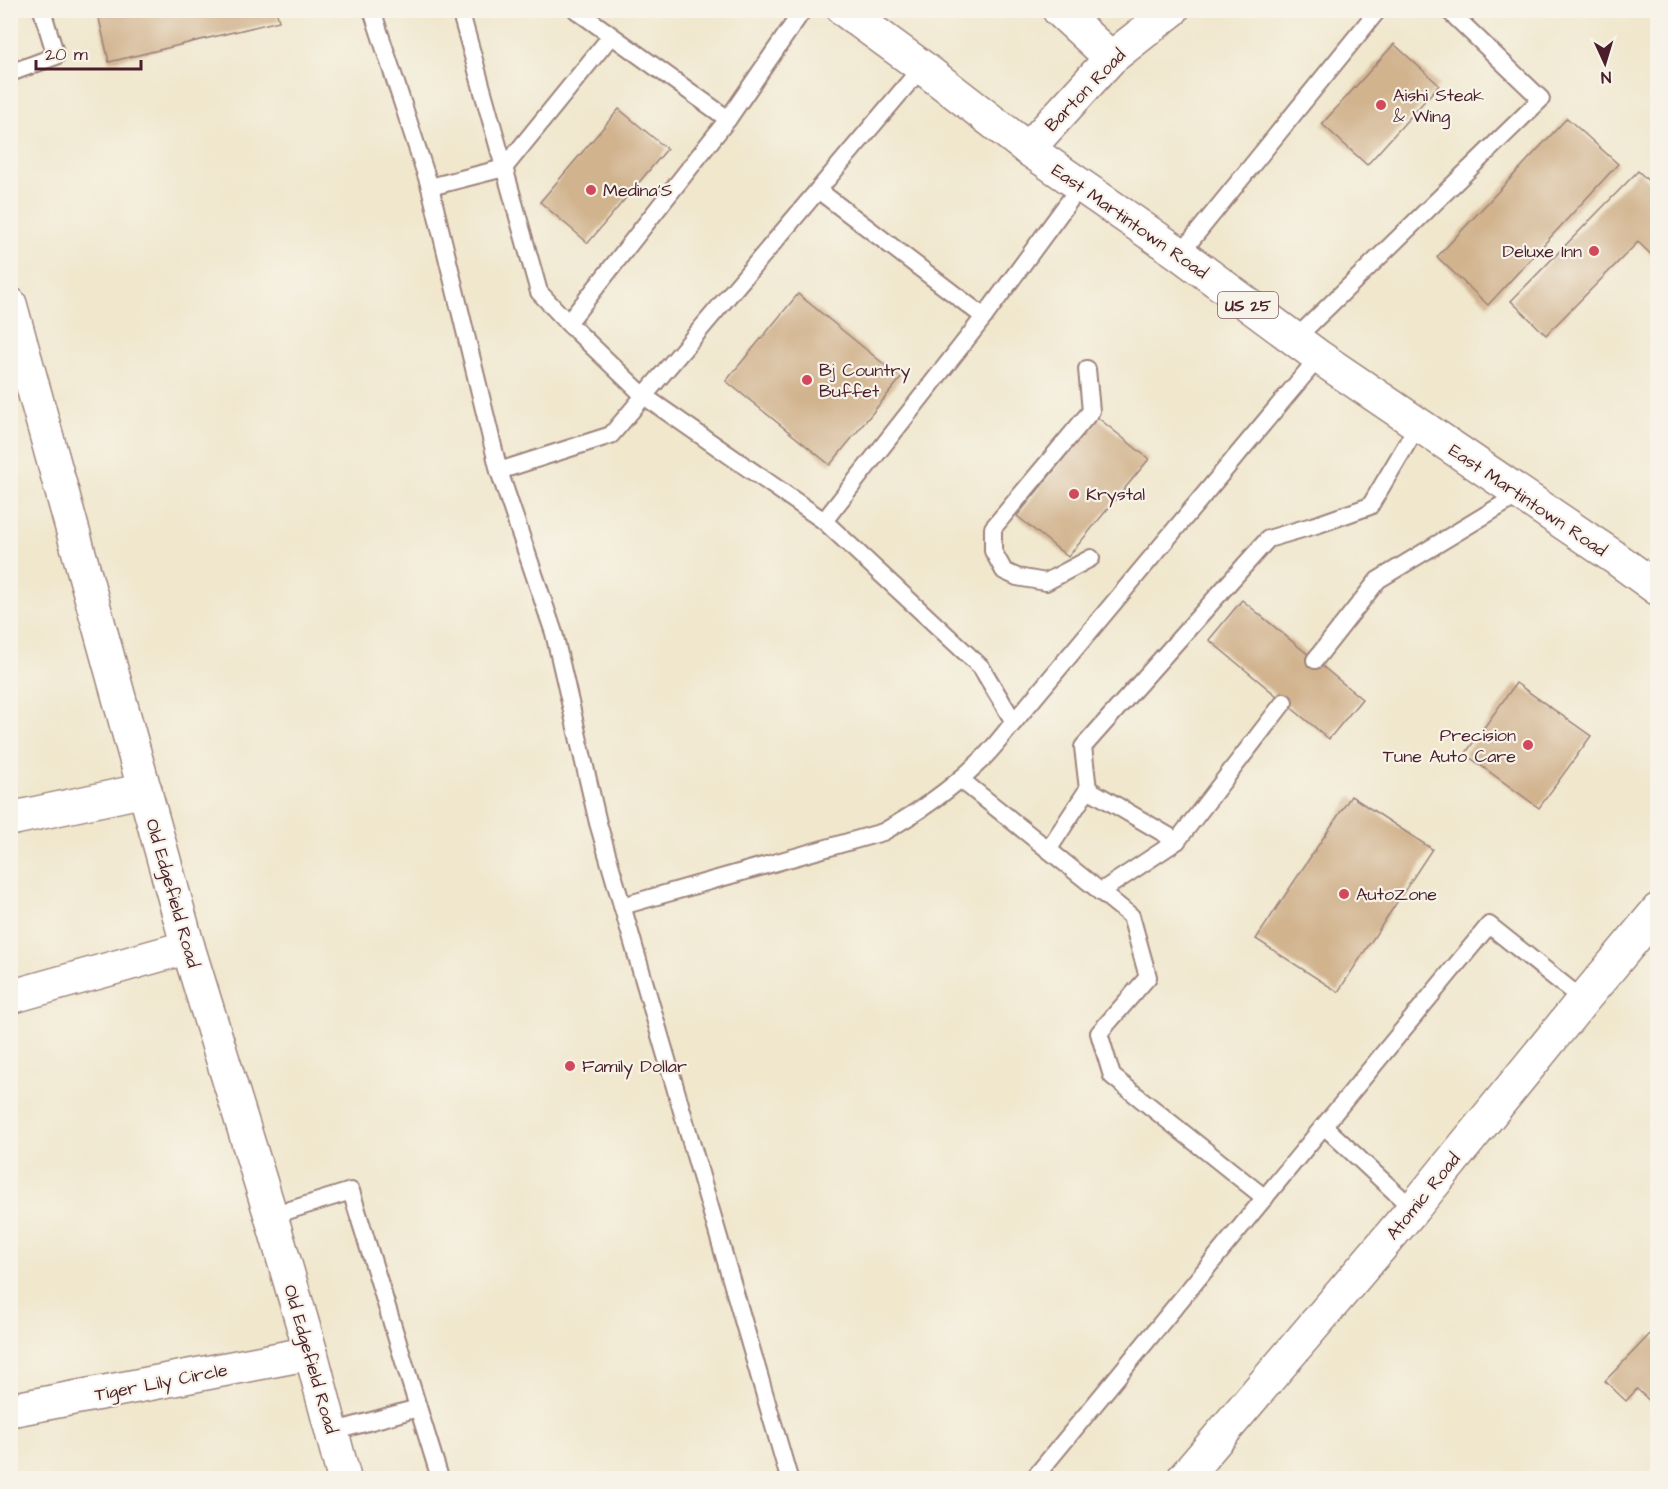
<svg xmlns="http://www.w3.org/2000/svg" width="1668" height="1489" viewBox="0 0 1668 1489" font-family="'Architects Daughter',sans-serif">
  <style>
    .building { fill: #d1b38e }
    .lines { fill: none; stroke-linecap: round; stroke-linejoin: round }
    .lane-casing { stroke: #9d837c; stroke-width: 20 }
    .street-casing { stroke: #9d837c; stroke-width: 36 }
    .secondary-casing { stroke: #9d837c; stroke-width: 36 }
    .primary-casing { stroke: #9d837c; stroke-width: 36 }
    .lane { stroke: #fff; stroke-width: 16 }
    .street { stroke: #fff; stroke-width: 33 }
    .secondary { stroke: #fff; stroke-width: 33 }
    .primary { stroke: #fff; stroke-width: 33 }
    .poi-dot { fill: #d1495b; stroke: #f7f3e8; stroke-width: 2 }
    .labels { text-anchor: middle; stroke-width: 4.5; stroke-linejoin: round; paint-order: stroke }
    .shield { fill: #f7f3e8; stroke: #7e5f64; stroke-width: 1.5 }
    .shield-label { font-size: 16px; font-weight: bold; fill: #4a1f2b }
    .street-label { font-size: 18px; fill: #4a1f2b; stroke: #f7f3e8 }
    .poi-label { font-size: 18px; fill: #4a1f2b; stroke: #f7f3e8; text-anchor: start }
  </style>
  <rect width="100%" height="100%" fill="#f7f3e8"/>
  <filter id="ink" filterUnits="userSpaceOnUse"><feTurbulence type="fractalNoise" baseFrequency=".0167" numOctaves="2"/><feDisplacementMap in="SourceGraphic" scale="12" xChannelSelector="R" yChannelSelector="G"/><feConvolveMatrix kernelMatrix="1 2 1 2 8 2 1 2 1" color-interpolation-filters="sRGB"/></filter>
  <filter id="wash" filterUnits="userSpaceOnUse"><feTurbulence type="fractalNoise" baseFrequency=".008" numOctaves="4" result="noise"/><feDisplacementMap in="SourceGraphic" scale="24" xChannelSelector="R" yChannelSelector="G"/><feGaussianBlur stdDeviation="1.35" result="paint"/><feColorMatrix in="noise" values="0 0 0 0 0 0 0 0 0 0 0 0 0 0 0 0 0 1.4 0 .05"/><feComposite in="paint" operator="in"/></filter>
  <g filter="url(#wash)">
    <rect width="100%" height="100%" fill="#f0e7cd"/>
    <g id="blocks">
      <g class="building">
        <path d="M97,10H276L279,21L109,62Z"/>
        <path d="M1394,44L1439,85L1367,165L1322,124Z"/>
        <path d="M619,109L667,149L588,243L540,202Z"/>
        <path d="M1567,118L1618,164L1488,305L1437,257Z"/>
        <path d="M1638,171L1658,190V261L1638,242L1546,335L1511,301Z"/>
        <path d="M798,294L901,378L830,465L726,381Z"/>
        <path d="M1097,417L1149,459L1068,557L1017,516Z"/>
        <path d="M1242,600L1362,699L1329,739L1209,640Z"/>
        <path d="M1516,683L1591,736L1539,808L1465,754Z"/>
        <path d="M1351,796L1432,849L1338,992L1256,939Z"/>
        <path d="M1650,1334L1658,1340V1409L1637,1389L1626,1401L1605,1381Z"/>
      </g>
    </g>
  </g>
  <g filter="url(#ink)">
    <use href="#blocks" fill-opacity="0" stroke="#9d837c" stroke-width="1.5"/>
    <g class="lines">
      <g class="lane-casing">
        <g id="lane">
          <path d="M372,10L430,187L499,471L554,633L598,823L789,1478"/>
          <path d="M460,10L539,292L568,323L644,396L824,521L981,667L1014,722"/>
          <path d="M10,73L56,56L42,10"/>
          <path d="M728,119L803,10"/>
          <path d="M430,187L504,168L611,36"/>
          <path d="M818,190L984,317"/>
          <path d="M1180,254L1378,10"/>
          <path d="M568,323L728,119L576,10"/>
          <path d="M1294,340L1541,99L1448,10"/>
          <path d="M1087,369L1091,411L993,528V551L1004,571L1017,577L1046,582L1091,558"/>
          <path d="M499,471L611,435L922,67"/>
          <path d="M824,521L984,317L1081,185"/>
          <path d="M1315,660L1378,580L1520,494"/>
          <path d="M960,779L1131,916L1148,977L1099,1033L1112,1076L1265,1198"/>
          <path d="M1177,841L1088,789L1083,747L1268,539L1319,524L1370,506L1418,425"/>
          <path d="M1048,850L1088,789"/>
          <path d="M1100,892L1177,841L1284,702"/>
          <path d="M622,906L883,832C917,813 949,791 977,764C991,752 1002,736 1014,722L1319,357"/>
          <path d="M1324,1126L1413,1209"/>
          <path d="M271,1216L351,1191L440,1478"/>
          <path d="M332,1432L418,1408"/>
          <path d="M1034,1478L1489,925L1583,1000"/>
        </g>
      </g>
      <g class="street-casing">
        <g id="street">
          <path d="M1059,10L1111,58"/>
          <path d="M1028,149L1111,58L1172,10"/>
          <path d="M10,819L145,790"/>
          <path d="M10,997L188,947"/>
          <path d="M10,1410L311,1353"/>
        </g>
      </g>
      <g class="secondary-casing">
        <g id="secondary">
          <path d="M10,304L188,947L271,1216L311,1353L344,1478"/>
          <path d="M1184,1478L1413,1209L1583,1000L1658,910"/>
        </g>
      </g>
      <g class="primary-casing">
        <path id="primary" d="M844,10L922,67L1028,149L1180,254L1319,357L1614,557L1658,589"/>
      </g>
      <use href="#lane" class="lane"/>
      <use href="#street" class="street"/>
      <use href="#secondary" class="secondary"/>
      <use href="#primary" class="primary"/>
    </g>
  </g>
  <g class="poi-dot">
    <circle cx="1381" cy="105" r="6"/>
    <circle cx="591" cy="190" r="6"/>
    <circle cx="1594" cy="251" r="6"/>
    <circle cx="807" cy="380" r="6"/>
    <circle cx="1074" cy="494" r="6"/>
    <circle cx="1528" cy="745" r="6"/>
    <circle cx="1344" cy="894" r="6"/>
    <circle cx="570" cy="1066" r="6"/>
  </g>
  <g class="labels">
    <rect class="shield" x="1218" y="292" width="60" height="26" rx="4.5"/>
    <g class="shield-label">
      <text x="1248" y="311">US 25</text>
    </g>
    <g class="street-label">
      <text transform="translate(1085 90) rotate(-46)" y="6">Barton Road</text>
      <text transform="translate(1130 221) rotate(35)" y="6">East Martintown Road</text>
      <text transform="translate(1528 500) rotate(34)" y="6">East Martintown Road</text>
      <text transform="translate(173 893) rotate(74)" y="6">Old Edgefield Road</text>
      <text transform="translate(1423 1196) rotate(-51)" y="6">Atomic Road</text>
      <text transform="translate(311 1359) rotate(74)" y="6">Old Edgefield Road</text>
      <text transform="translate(161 1382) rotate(-11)" y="6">Tiger Lily Circle</text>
    </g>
    <g class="poi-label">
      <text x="1393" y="101">Aishi Steak<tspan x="1393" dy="21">&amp; Wing</tspan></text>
      <text x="603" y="196">Medina'S</text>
      <text x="1582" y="257" text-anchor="end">Deluxe Inn</text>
      <text x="819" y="376">Bj Country<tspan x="819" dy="21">Buffet</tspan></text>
      <text x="1086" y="500">Krystal</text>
      <text x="1516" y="741" text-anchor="end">Precision<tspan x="1516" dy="21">Tune Auto Care</tspan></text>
      <text x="1356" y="900">AutoZone</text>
      <text x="582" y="1072">Family Dollar</text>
    </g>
  </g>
  <rect width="1668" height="1489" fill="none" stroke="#f7f3e8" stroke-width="36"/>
  <g transform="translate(1605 63) rotate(176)" stroke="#f7f3e8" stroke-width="4.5" paint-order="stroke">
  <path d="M0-4.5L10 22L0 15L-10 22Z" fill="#4a1f2b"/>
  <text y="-9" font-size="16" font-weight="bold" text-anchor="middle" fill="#4a1f2b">N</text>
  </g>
  <path d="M36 60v9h105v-9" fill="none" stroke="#4a1f2b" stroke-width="3"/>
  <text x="45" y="60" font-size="18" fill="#4a1f2b" stroke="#f7f3e8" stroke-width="4.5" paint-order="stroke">20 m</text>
</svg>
